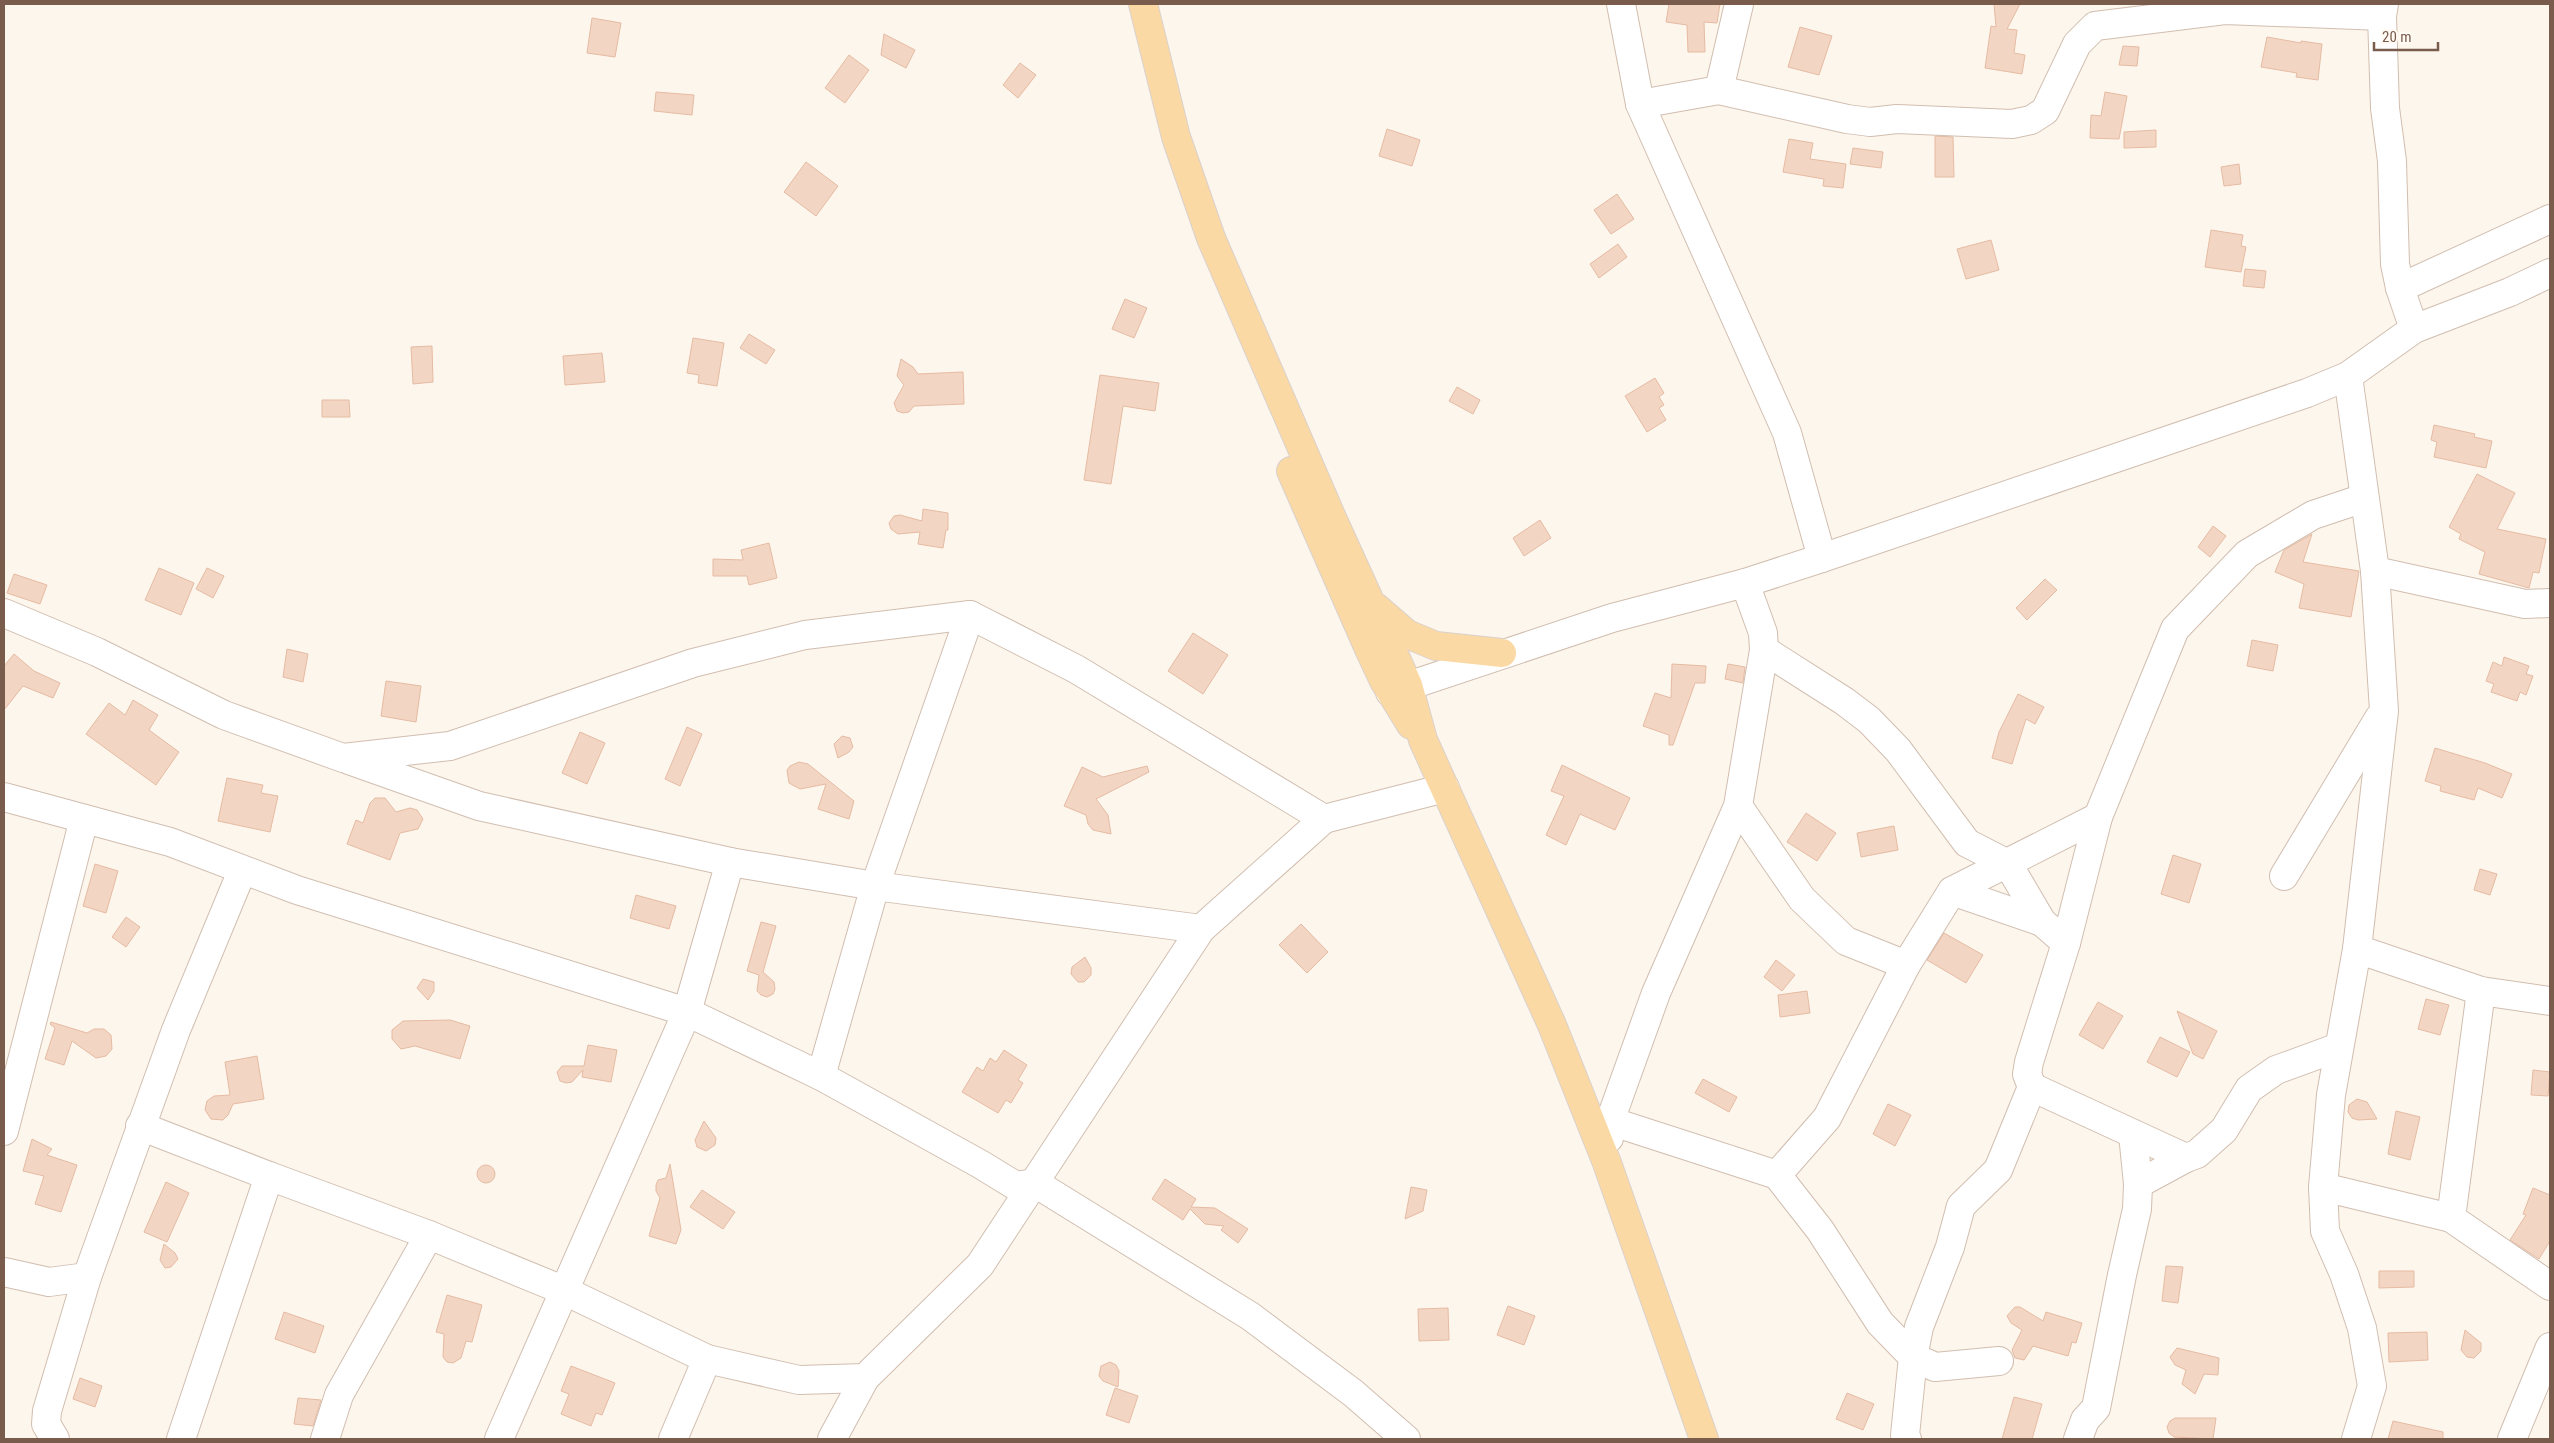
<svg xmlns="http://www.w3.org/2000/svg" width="2554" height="1443" viewBox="0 0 2554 1443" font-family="'Roboto Condensed',sans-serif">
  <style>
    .building { fill: #f3d5c3; stroke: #e6bba3 }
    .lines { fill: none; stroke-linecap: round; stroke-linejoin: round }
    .minor-casing { stroke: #d1beb0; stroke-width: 30 }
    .major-casing { stroke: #dad1cd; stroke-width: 30 }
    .minor { stroke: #fff; stroke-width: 28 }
    .major { stroke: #fbd9a5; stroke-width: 28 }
  </style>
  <rect width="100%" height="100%" fill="#fdf6ec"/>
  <g class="building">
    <path d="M1669,4H1720L1717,23L1704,22L1705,52H1688L1687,25L1666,22Z"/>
    <path d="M1994,4H2020L2007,29L2017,30L2014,53L2025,55L2022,74L1985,68L1991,26L1996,27Z"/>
    <path d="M592,18L621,23L615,57L587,53Z"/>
    <path d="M1800,27L1832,36L1819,75L1788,67Z"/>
    <path d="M884,34L915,50L906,68L881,55Z"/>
    <path d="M2267,37L2301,43V41L2322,44L2318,80L2296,77L2297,73L2261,67Z"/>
    <path d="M2123,46L2139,47L2137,66L2119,65Z"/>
    <path d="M849,55L869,70L845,103L825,88Z"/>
    <path d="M1020,63L1036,75L1018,98L1003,85Z"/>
    <path d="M656,92L694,95L692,115L654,111Z"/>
    <path d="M2105,92L2127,96L2119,139L2090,138L2091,115L2101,116Z"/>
    <path d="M1387,129L1420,140L1412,166L1379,156Z"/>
    <path d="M2156,130V147L2124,148V132Z"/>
    <path d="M1935,136L1953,137L1954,177H1935Z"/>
    <path d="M1789,139L1813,143L1810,159L1846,164L1843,188L1823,186L1824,179L1783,172Z"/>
    <path d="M1853,148L1883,152L1881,168L1850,164Z"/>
    <path d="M806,162L838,186L816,216L784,192Z"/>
    <path d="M2239,164L2241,184L2224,186L2221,167Z"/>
    <path d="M1617,194L1634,219L1611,234L1594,210Z"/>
    <path d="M2211,230L2243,235L2241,246L2246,247L2241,272L2205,267Z"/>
    <path d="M1991,240L1999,270L1966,279L1957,249Z"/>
    <path d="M1618,244L1627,257L1599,278L1590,264Z"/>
    <path d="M2245,269L2266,271L2264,288L2243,286Z"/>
    <path d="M1125,299L1147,308L1134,338L1112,329Z"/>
    <path d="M749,334L775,350L766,364L740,348Z"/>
    <path d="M693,338L724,343L717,386L698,383L699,375L687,373Z"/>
    <path d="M432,346L433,382L413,384L411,347Z"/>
    <path d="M602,353L605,382L565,385L563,356Z"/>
    <path d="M901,359L913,367L918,374L963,372L964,404L914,406L909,412L903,413L897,411L894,403L904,385L897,376Z"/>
    <path d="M1100,375L1159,383L1155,411L1123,406L1111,484L1084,480Z"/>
    <path d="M1655,378L1664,393L1659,397L1664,405L1659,408L1666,420L1647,432L1625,396Z"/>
    <path d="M1457,387L1480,400L1473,414L1449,401Z"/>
    <path d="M322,400H349L350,417H322Z"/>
    <path d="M2434,425L2475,434L2474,437L2492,441L2486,468L2434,457L2437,442L2431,440Z"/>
    <path d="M2477,474L2515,493L2497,529L2546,539L2539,573L2533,572L2529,588L2479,574L2485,552L2459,539L2461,534L2449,527Z"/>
    <path d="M923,509L948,513V530H946L943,548L918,544L920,532L898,534L891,529L889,523L894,516L900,515L922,521Z"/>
    <path d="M1540,520L1551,538L1524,556L1513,538Z"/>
    <path d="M2213,526L2226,536L2210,557L2198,547Z"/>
    <path d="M2312,534L2303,562L2359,571L2351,617L2299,608L2304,584L2275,572L2284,550Z"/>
    <path d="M769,543L777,578L749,585L747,576H713V559L743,560L741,550Z"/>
    <path d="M159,568L194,583L181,615L145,600Z"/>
    <path d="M207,568L224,576L213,598L196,589Z"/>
    <path d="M14,574L47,585L40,604L7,593Z"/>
    <path d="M2045,579L2057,590L2027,620L2016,608Z"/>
    <path d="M1193,633L1228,655L1203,694L1168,671Z"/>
    <path d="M2252,640L2278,645L2273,671L2247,666Z"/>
    <path d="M287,649L308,654L303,682L283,677Z"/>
    <path d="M14,654L34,671L60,683L53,698L23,686L4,710V666Z"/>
    <path d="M2504,657L2529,666L2526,674L2533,676L2526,695L2520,692L2517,701L2491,692L2494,684L2486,681L2493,662L2502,666Z"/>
    <path d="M1672,664L1706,666L1705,683H1695L1673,745H1669V735L1643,726L1655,693L1671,698Z"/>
    <path d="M1728,664L1745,667L1743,683L1725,679Z"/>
    <path d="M386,681L421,686L416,722L381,716Z"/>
    <path d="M2018,694L2044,707L2035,724L2026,719L2012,764L1992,758L1999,732Z"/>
    <path d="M133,700L158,715L149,730L179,752L156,785L86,734L109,703L125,715Z"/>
    <path d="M687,727L702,734L680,786L665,779Z"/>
    <path d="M580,732L605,743L587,784L562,773Z"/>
    <path d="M842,736L850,738L853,747L849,752L838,758L834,744Z"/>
    <path d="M2435,748L2485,763L2512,774L2502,798L2478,788L2474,800L2440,791L2441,786L2425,781Z"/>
    <path d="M799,762L808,764L854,801L849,819L818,809L826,784L800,789L789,783L787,770L790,766Z"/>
    <path d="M1562,765L1630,798L1615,830L1580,814L1566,845L1546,835L1564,796L1551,791Z"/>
    <path d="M1147,766L1149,772L1096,799L1108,815L1111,834L1093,830L1088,824L1086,815L1064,806L1082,767L1103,777Z"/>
    <path d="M227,778L263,785L261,793L278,796L270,832L218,821Z"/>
    <path d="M375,798H385L396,812L410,808L417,810L423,819L418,829L400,833L390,860L347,844L356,820L363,823L370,803Z"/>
    <path d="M1806,813L1836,833L1817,861L1787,842Z"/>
    <path d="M1894,826L1898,850L1861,857L1857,833Z"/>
    <path d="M2173,855L2201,864L2189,903L2161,894Z"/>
    <path d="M95,864L118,871L106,913L83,906Z"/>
    <path d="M2480,869L2497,874L2490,895L2474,890Z"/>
    <path d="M636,895L676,906L669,929L630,918Z"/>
    <path d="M126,917L140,927L126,947L112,937Z"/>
    <path d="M761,922L776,926L763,972L774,982L775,989L773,994L767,997L761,995L757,991L759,975L747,971Z"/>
    <path d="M1301,924L1328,952L1307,973L1279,945Z"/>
    <path d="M1944,933L1983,955L1966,983L1927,960Z"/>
    <path d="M1085,957L1091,968V975L1084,982H1078L1071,974L1072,967Z"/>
    <path d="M1776,960L1795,975L1782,991L1764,977Z"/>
    <path d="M423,979L434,982V991L428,1000L417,988Z"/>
    <path d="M1807,991L1810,1013L1780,1017L1778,995Z"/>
    <path d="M2426,999L2449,1005L2440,1035L2418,1029Z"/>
    <path d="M2098,1002L2123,1016L2103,1049L2079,1035Z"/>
    <path d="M2177,1011L2217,1031L2203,1059L2193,1054Z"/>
    <path d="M450,1020L470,1026L460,1059L415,1046L401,1049L392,1039V1030L403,1021Z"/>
    <path d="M51,1022L87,1033L94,1029H104L111,1035L112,1049L106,1056L96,1058L72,1041L64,1065L45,1059L55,1028L50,1024Z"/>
    <path d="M2160,1037L2190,1052L2177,1077L2147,1062Z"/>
    <path d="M588,1045L617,1050L611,1082L582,1077L583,1070L572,1082L566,1083L560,1081L557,1072L562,1066H584Z"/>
    <path d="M1004,1050L1027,1065L1018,1080L1023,1083L1011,1103L1006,1100L998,1113L962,1092L977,1067L983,1071L990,1058L996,1062Z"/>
    <path d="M257,1056L264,1099L233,1104L228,1115L223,1120L211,1119L205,1110L207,1101L214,1096L230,1095L225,1062Z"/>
    <path d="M2533,1070L2550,1072L2548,1096L2531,1095Z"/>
    <path d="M1703,1079L1737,1097L1729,1112L1695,1093Z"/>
    <path d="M2357,1099L2367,1102L2377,1119L2358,1120L2352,1118L2348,1112L2349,1105Z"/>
    <path d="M1888,1104L1911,1115L1895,1146L1873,1134Z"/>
    <path d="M2396,1111L2420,1117L2410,1160L2388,1154Z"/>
    <path d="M704,1121L716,1138L715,1145L706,1151L697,1147L695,1140Z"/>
    <path d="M32,1139L52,1149L47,1155L77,1165L61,1212L35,1204L44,1176L23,1171Z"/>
    <path d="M670,1164L681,1230L676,1244L649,1236L660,1198L656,1191V1185L658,1180L666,1178Z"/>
    <circle cx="486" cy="1174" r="9"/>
    <path d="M1165,1179L1196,1199L1191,1207L1215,1208L1248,1229L1238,1243L1221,1230L1224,1226L1205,1224L1190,1209L1183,1220L1152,1199Z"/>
    <path d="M166,1182L189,1193L167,1242L144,1232Z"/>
    <path d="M1411,1187L1427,1190L1423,1211L1405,1219Z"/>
    <path d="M2533,1188L2550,1195V1241L2539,1259L2510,1240L2526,1215L2523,1214Z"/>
    <path d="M702,1190L735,1212L723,1229L690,1207Z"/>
    <path d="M164,1244L175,1253L178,1259L171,1267L165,1268L160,1260Z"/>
    <path d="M2166,1266L2183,1267L2178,1303L2162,1301Z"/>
    <path d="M2379,1271H2414V1287L2379,1288Z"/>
    <path d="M447,1295L482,1305L472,1342L466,1341L461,1358L453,1363L447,1362L443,1357L444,1334L436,1332Z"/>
    <path d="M1508,1306L1535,1316L1524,1345L1497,1335Z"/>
    <path d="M2015,1307H2020L2043,1321L2046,1312L2082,1323L2076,1343L2072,1342L2068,1356L2033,1346L2024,1360L2015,1358L2012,1350L2022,1330L2011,1323L2007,1316Z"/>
    <path d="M1448,1308L1449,1340L1419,1341L1418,1309Z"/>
    <path d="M284,1312L324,1326L315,1353L275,1339Z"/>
    <path d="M2465,1330L2481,1343V1351L2474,1358L2467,1357L2461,1350Z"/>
    <path d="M2427,1332L2428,1360L2389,1362L2388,1333Z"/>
    <path d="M2177,1348L2219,1358L2218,1375L2204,1374L2195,1394L2182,1384L2186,1370L2175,1365L2170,1357Z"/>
    <path d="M1110,1362L1116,1365L1119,1371L1118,1387L1103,1381L1099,1376L1101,1366Z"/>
    <path d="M571,1366L615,1383L602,1415L596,1413L591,1426L561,1414L569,1394L561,1391Z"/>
    <path d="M80,1378L102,1386L95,1407L73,1399Z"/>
    <path d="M1115,1388L1138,1396L1129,1423L1106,1415Z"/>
    <path d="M1847,1393L1874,1404L1863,1430L1836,1419Z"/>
    <path d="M2014,1397L2042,1404L2032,1439H2002Z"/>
    <path d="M298,1398L321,1400L313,1426L294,1424Z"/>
    <path d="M2175,1418H2216L2213,1439L2174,1437L2169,1433L2167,1427L2170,1421Z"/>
    <path d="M2393,1421L2443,1432V1439H2388Z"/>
  </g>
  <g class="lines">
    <g class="minor-casing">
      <g id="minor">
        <path d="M1621,4L1640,104L1787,433L1822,558"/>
        <path d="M2384,4L2382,16L2385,108L2392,161L2395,264L2400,288L2414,329"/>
        <path d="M1719,90L1739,4"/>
        <path d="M1640,104L1719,90L1847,119L1870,122L1897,119L2012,124L2031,120L2045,111L2077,44L2095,26L2225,10L2382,16"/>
        <path d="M2400,288L2550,219"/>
        <path d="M2348,376L2375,571L2384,711L2357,949L2331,1095L2323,1187L2325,1231L2344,1274L2362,1328L2372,1386L2356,1439"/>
        <path d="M2375,571L2525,604L2550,603"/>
        <path d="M4,613L97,652L224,715L343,758L450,746L693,663L805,635L970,615L1076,669L1324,819L1445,788"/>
        <path d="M1764,650L1844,701L1869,720L1898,750L1967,843L2008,864L2042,922L2066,943L2029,1062L2027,1074L2032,1087L2186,1158L2197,1154L2224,1130L2249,1089L2276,1070L2339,1047"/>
        <path d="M1390,692L1612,618L1745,583L1822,558L2307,393L2348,376L2414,329L2510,292L2550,273"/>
        <path d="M349,760L479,806L730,862L875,886L1201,929"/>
        <path d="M4,797L170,842L297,890L687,1012L821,1076L980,1164L1016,1186L1035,1183L1250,1316L1353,1393L1406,1439"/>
        <path d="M2284,876L2379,718"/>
        <path d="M1952,891L2042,922"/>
        <path d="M2066,943L2098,817"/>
        <path d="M2357,949L2481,991L2550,1001"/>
        <path d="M1906,965L1952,891L2098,817L2175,629L2247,554L2313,515L2364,498"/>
        <path d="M821,1076L875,886L970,615"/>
        <path d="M1610,1121L1777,1175L1827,1118L1906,965L1846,941L1802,899L1738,806"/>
        <path d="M140,1126L269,1176L181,1439"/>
        <path d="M4,1131L84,819"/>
        <path d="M1609,1138L1610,1121L1656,993L1738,806L1764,650L1763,633L1745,583"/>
        <path d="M1777,1175L1820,1230L1880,1323L1913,1357L1935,1367L1999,1361"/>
        <path d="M269,1176L429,1235L565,1291L707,1359L799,1380L865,1378L980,1265L1201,929L1324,819"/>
        <path d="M2138,1184L2186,1158"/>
        <path d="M2323,1187L2451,1218L2550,1286"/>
        <path d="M2451,1218L2481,991"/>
        <path d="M4,1272L49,1282L87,1277L176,1030L242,871"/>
        <path d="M55,1439L46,1424L47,1411L87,1277"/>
        <path d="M325,1439L339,1395L429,1235"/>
        <path d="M499,1439L687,1012L730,862"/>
        <path d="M673,1439L707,1359"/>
        <path d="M832,1439L865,1378"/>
        <path d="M1907,1439L1905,1435L1913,1357L1919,1327L1950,1247L1961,1206L1998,1170L2032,1087"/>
        <path d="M2078,1439L2085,1420L2096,1408L2122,1275L2137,1209L2138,1184L2133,1134"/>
        <path d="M2512,1439L2550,1347"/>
      </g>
    </g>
    <g class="major-casing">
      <g id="major">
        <path d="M1143,4L1176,137L1211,238L1332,518L1408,685L1423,740L1552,1025L1607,1163L1704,1439"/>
        <path d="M1291,471L1369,649L1384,681L1411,725"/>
        <path d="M1377,608L1407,634L1436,646L1502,653"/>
      </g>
    </g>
    <use href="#minor" class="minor"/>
    <use href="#major" class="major"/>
  </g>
  <rect width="2554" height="1443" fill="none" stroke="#7a5c4d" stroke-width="10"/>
  <path d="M2374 42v8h64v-8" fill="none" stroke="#7a5c4d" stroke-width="2.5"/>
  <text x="2382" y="42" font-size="15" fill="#7a5c4d" stroke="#fffaf3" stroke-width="4" paint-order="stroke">20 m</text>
</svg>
